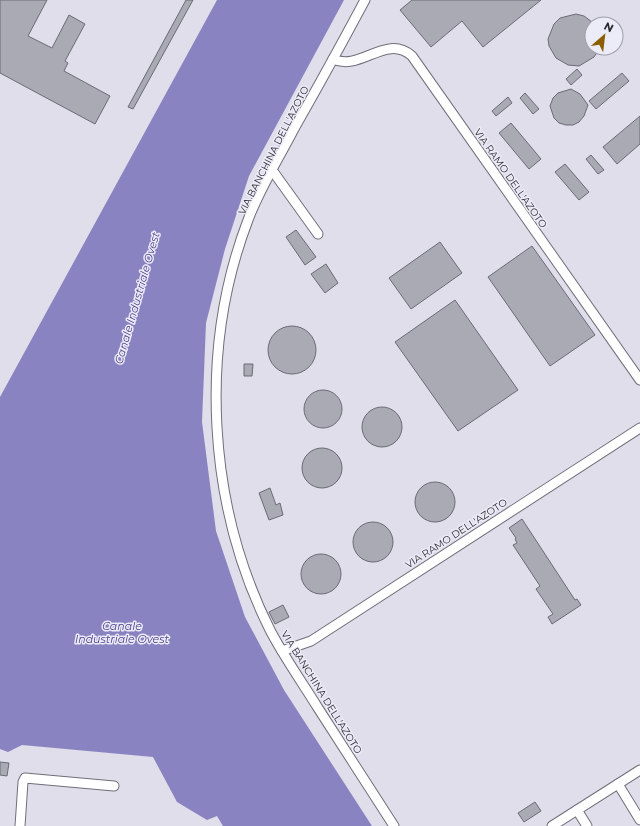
<svg xmlns="http://www.w3.org/2000/svg" width="640" height="826" viewBox="0 0 640 826" font-family="Montserrat,sans-serif">
  <style>
    .water { fill: #8984c1 }
    .building { fill: #aaaab5; stroke: #6b6b76 }
    .lines { fill: none; stroke-linecap: round; stroke-linejoin: round }
    .minor-casing { stroke: #6f6f79; stroke-width: 11 }
    .minor { stroke: #fff; stroke-width: 9 }
    .labels { text-anchor: middle; stroke-width: 3; stroke-linejoin: round; paint-order: stroke }
    .street-label { font-size: 10px; fill: #2b2b2f; stroke: #ecebf8 }
    .water-label { font-size: 11px; font-style: italic; fill: #4b3e89; stroke: #ecebf8 }
  </style>
  <rect width="100%" height="100%" fill="#dfdeea"/>
  <path class="water" d="M217,0H344L249,176L225,249L206,323L202,422L216,531L245,617L284,690L372,826H223L217,816L207,820L177,802L153,757L22,745L8,752L0,749V397Z"/>
  <g class="building">
    <path d="M0,0H47L28,36L52,48L69,15L85,24L65,61L68,63L64,71L110,96L95,124L0,73Z"/>
    <path d="M186,0H193L133,109L128,107Z"/>
    <path d="M412,0H541L483,47L462,21L431,47L400,10Z"/>
    <path d="M576,14L584,16L592,22V48H600L594,57L579,66L568,65L556,58L549,46L548,39L554,24L560,18Z"/>
    <path d="M577,69L582,75L571,85L566,79Z"/>
    <path d="M622,73L629,81L596,109L589,101Z"/>
    <path d="M571,89L580,94L588,105L584,116L579,122L573,125H566L559,123L554,118L550,106L553,98L558,93Z"/>
    <path d="M525,93L539,109L533,114L520,98Z"/>
    <path d="M508,97L512,103L496,116L492,111Z"/>
    <path d="M640,116V144L617,164L603,147Z"/>
    <path d="M511,123L541,159L529,169L499,133Z"/>
    <path d="M591,155L604,170L598,174L586,159Z"/>
    <path d="M565,164L589,192L579,200L555,172Z"/>
    <path d="M296,230L316,257L305,265L286,237Z"/>
    <path d="M440,242L462,273L411,309L389,278Z"/>
    <path d="M532,246L595,335L550,366L488,277Z"/>
    <path d="M326,264L338,283L325,293L311,274Z"/>
    <path d="M455,300L518,390L458,431L395,342Z"/>
    <circle cx="292" cy="350" r="24"/>
    <path d="M244,364H253L252,376H244Z"/>
    <circle cx="323" cy="409" r="19"/>
    <circle cx="382" cy="427" r="20"/>
    <circle cx="322" cy="468" r="20"/>
    <circle cx="435" cy="502" r="20"/>
    <path d="M270,488L276,505L280,503L283,515L269,520L259,493Z"/>
    <path d="M522,519L575,600L577,599L581,605L552,624L548,617L553,614L536,589L540,586L513,545L517,543L515,539L516,538L509,528Z"/>
    <circle cx="373" cy="542" r="20"/>
    <circle cx="321" cy="574" r="20"/>
    <path d="M283,605L289,617L275,624L269,612Z"/>
    <path d="M0,762L9,763L7,776L0,775Z"/>
    <path d="M535,802L541,811L524,822L518,813Z"/>
  </g>
  <g class="lines">
    <g class="minor-casing">
      <g id="minor">
        <path d="M365,0C342,43 319,85 295,127C279,158 260,188 248,220C198,351 208,506 270,630C284,657 302,682 318,708C343,747 369,787 394,826"/>
        <path d="M333,59C360,72 386,33 412,56L640,380"/>
        <path d="M272,170L318,234"/>
        <path d="M282,651L311,641L640,428"/>
        <path d="M618,784L640,820"/>
        <path d="M577,810L587,826"/>
        <path d="M20,826L23,782L25,778L114,786"/>
        <path d="M552,826L640,770"/>
      </g>
    </g>
    <use href="#minor" class="minor"/>
  </g>
  <g class="labels">
    <g class="street-label">
      <text transform="translate(273 150) rotate(-63)" y="4">VIA BANCHINA DELL'AZOTO</text>
      <text transform="translate(511 178) rotate(55)" y="4">VIA RAMO DELL'AZOTO</text>
      <text transform="translate(456 533) rotate(-33)" y="4">VIA RAMO DELL'AZOTO</text>
      <text transform="translate(322 692) rotate(58)" y="4">VIA BANCHINA DELL'AZOTO</text>
    </g>
    <g class="water-label">
      <text transform="translate(137 298) rotate(-74)" y="4">Canale Industriale Ovest</text>
      <text x="122" y="630">Canale<tspan x="122" dy="13">Industriale Ovest</tspan></text>
    </g>
  </g>
  <g transform="translate(604 36) rotate(28)"><circle r="19" fill="#ecebf8" stroke="#9f9ea8"/>
  <path d="M0-3L7 15L0 10L-7 15Z" fill="#8a5f00"/>
  <text y="-6" font-size="11" font-weight="bold" text-anchor="middle" fill="#2b2b2f">N</text>
  </g>
</svg>
